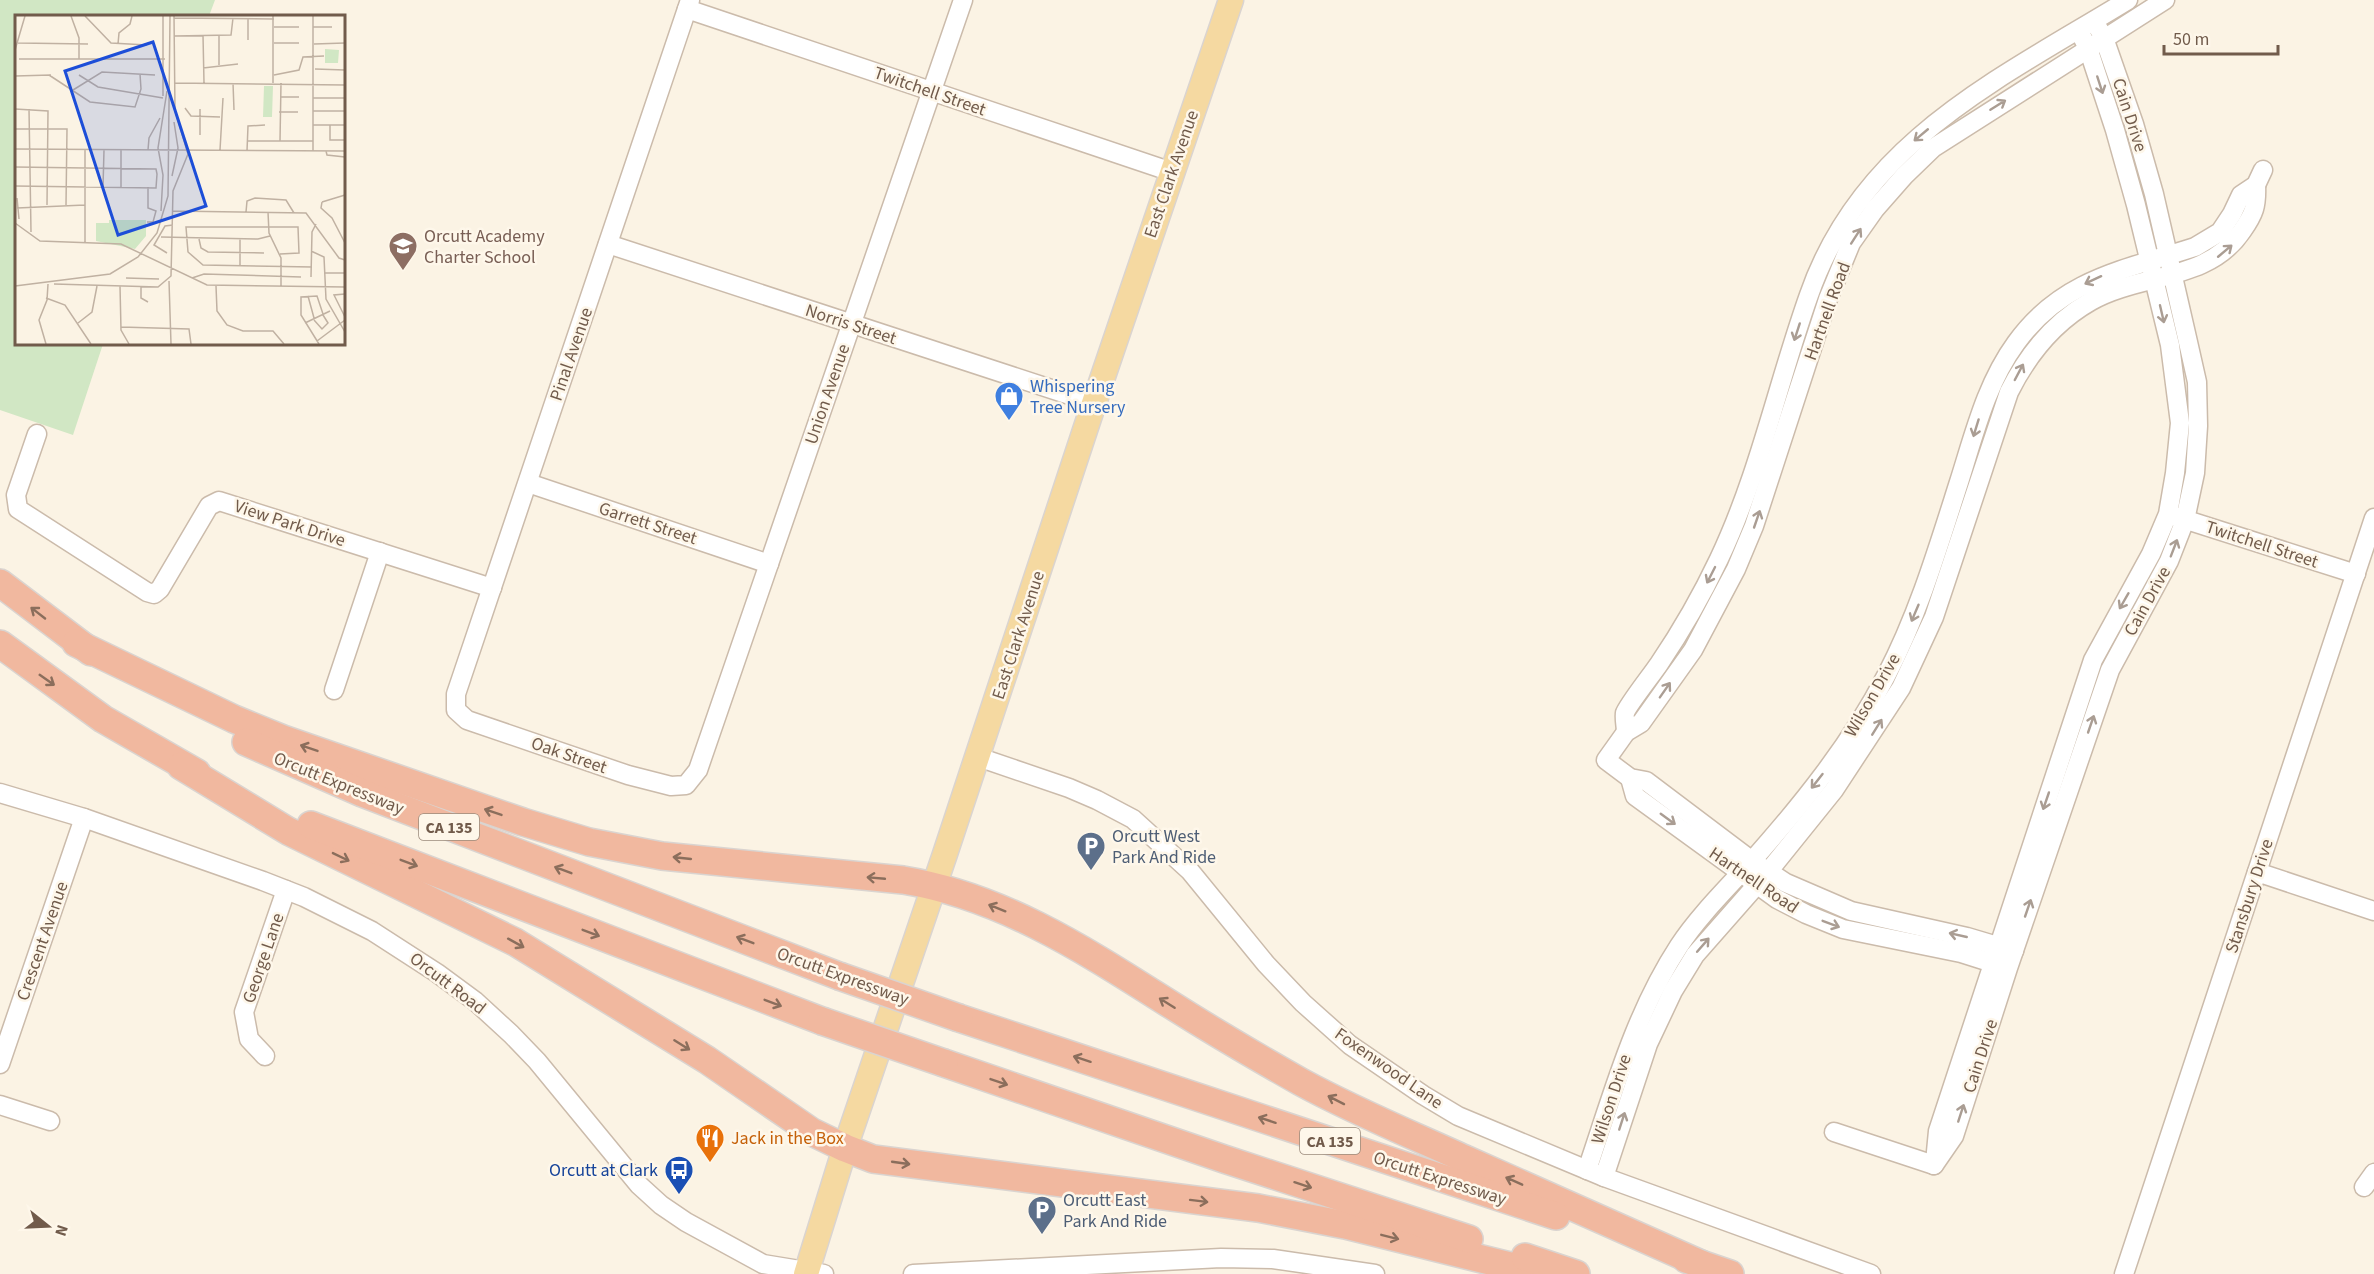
<svg xmlns="http://www.w3.org/2000/svg" width="2374" height="1274" viewBox="0 0 2374 1274" font-family="'Source Sans 3',sans-serif">
  <style>
    .green { fill: #d1e7c4 }
    .lines { fill: none; stroke-linecap: round; stroke-linejoin: round }
    .minor-casing { stroke: #cbbbab; stroke-width: 21 }
    .major-casing { stroke: #dad4d0; stroke-width: 27 }
    .highway-casing { stroke: #dad4d0; stroke-width: 30 }
    .minor { stroke: #fff; stroke-width: 18 }
    .major { stroke: #f5d9a1; stroke-width: 24 }
    .highway { stroke: #f1b89f; stroke-width: 27 }
    .highway-bridge-casing { stroke: #dad4d0; stroke-width: 30; stroke-linecap: butt }
    .highway-bridge { stroke: #f1b89f; stroke-width: 27 }
    .oneway { stroke: #aa9d93 }
    .oneway2 { stroke: #8b6e5c }
    .labels { text-anchor: middle; stroke-width: 5; stroke-linejoin: round; paint-order: stroke }
    .shield { fill: #fef7ea; stroke: #9b8a7b; stroke-width: 1.5 }
    .shield-label { font-size: 16px; font-weight: bold; fill: #715b4b }
    .street-label { font-size: 18px; fill: #715b4b; stroke: #fef7ea }
    .education-label { font-size: 18px; fill: #785e54; stroke: #fef7ea; text-anchor: start }
    .shop-label { font-size: 18px; fill: #366cbe; stroke: #fef7ea; text-anchor: start }
    .service-label { font-size: 18px; fill: #4e5e75; stroke: #fef7ea; text-anchor: start }
    .food-label { font-size: 18px; fill: #c56008; stroke: #fef7ea; text-anchor: start }
    .transit-label { font-size: 18px; fill: #164399; stroke: #fef7ea; text-anchor: end }
    .inset-road { fill: none; stroke: #c0b1a2; stroke-width: 1.5 }
    .view { fill: #1d4ed8; fill-opacity: 0.15; stroke: #1d4ed8; stroke-width: 3 }
    .inset-edge { fill: none; stroke: #715b4b; stroke-width: 3 }
  </style>
  <rect width="100%" height="100%" fill="#fbf3e4"/>
  <path class="green" d="M0,0H215L209,16H16V344H103L73,435L0,410Z"/>
  <g class="lines">
    <g class="minor-casing">
      <g id="minor">
        <path d="M690,0L456,694V710L467,720L628,775L671,786L686,785L698,770L963,0"/>
        <path d="M687,9L1172,172"/>
        <path d="M608,244L1094,403"/>
        <path d="M37,434L16,495L18,509L147,592L154,594L160,589L209,506L219,501L492,588"/>
        <path d="M528,483L769,564"/>
        <path d="M2174,516L2356,574"/>
        <path d="M334,690L380,552"/>
        <path d="M1626,732C1626,727 1624,718 1625,713C1627,706 1653,673 1659,664C1682,630 1702,595 1719,559C1759,475 1778,382 1809,295C1862,142 1999,79 2128,0"/>
        <path d="M978,757L1069,788L1097,800L1133,819L1190,871L1266,964L1303,1003L1350,1045L1423,1095L1458,1116L1604,1177L1871,1274"/>
        <path d="M1630,778L1635,796L1777,899L1806,914L1843,929L1961,953L2002,966"/>
        <path d="M0,793L84,818L263,881L304,897L372,931L437,973L475,1001L511,1034L537,1061L639,1185L661,1205L686,1222L763,1264L824,1274"/>
        <path d="M2257,872L2374,911"/>
        <path d="M2014,951L1967,937L1851,911L1786,883L1752,861L1646,781L1630,778L1606,760L1626,732L1641,723L1693,650L1736,569L1754,526L1828,299L1851,243L1875,209L1904,176L1933,148L2165,0"/>
        <path d="M265,1056L249,1039L244,1012L286,890"/>
        <path d="M0,1064L84,818"/>
        <path d="M0,1105L50,1121"/>
        <path d="M1834,1132L1934,1165"/>
        <path d="M1935,1162L1938,1131L2093,660L2151,554L2168,514L2175,473L2180,423L2170,345L2136,205L2115,130L2088,48L2079,31"/>
        <path d="M1934,1165L1954,1136L2008,968L2110,670L2169,561L2185,520L2195,473L2198,426L2197,382L2188,342L2154,194L2134,124L2104,38L2094,21"/>
        <path d="M1587,1170C1613,1094 1634,1015 1679,946C1697,918 1727,888 1750,863C1801,806 1851,744 1886,676C1918,615 1938,548 1959,482C1974,435 1986,384 2016,343C2062,279 2124,270 2195,247L2220,232L2232,214L2241,195L2256,185L2263,170"/>
        <path d="M1604,1177L1648,1044L1673,991L1695,955L1768,872L1834,790L1901,688L1934,617L2009,392C2028,354 2054,322 2091,301C2140,273 2208,282 2242,231C2254,214 2257,206 2256,185"/>
        <path d="M2364,1187L2374,1173"/>
        <path d="M913,1274L1221,1258L1273,1259L1375,1274"/>
        <path d="M2124,1274L2374,518"/>
      </g>
    </g>
    <g class="major-casing">
      <path id="major" d="M806,1274L845,1148L945,854L1094,403L1231,0"/>
    </g>
    <g class="highway-casing">
      <g id="highway">
        <path d="M0,583L91,652"/>
        <path d="M76,643L234,719L283,739L523,822L589,842L662,856L903,880C1001,896 1083,949 1165,1001C1209,1029 1255,1056 1301,1082C1354,1111 1410,1134 1465,1159C1544,1194 1623,1229 1701,1264"/>
        <path d="M0,644L103,719L197,773"/>
        <path d="M246,742L362,793L839,976"/>
        <path d="M181,766L288,831L515,942L707,1060L812,1132L845,1148L873,1159L1258,1208L1345,1225L1542,1274"/>
        <path d="M311,825L822,1021"/>
        <path d="M959,1018L1556,1216"/>
        <path d="M944,1063L1224,1159L1469,1239"/>
        <path d="M1525,1257L1576,1274"/>
        <path d="M1686,1259L1730,1274"/>
      </g>
    </g>
    <use href="#minor" class="minor"/>
    <use href="#major" class="major"/>
    <use href="#highway" class="highway"/>
    <g class="highway-bridge-casing">
      <g id="highway-bridge">
        <path d="M839,976L959,1018"/>
        <path d="M822,1021L944,1063"/>
      </g>
    </g>
    <use href="#highway-bridge" class="highway-bridge"/>
  </g>
  <defs><path id="oneway-shaft" d="M-6 0H5M1.5-3L5.5 0L1.5 3" fill="none" stroke-width="1.6" stroke-linecap="round" stroke-linejoin="round" transform="scale(1.5)"/></defs>
  <g class="oneway">
    <use href="#oneway-shaft" transform="translate(2100 85) rotate(72)"/>
    <use href="#oneway-shaft" transform="translate(1998 105) rotate(-32)"/>
    <use href="#oneway-shaft" transform="translate(1921 135) rotate(140)"/>
    <use href="#oneway-shaft" transform="translate(1856 236) rotate(-57)"/>
    <use href="#oneway-shaft" transform="translate(2225 251) rotate(-40)"/>
    <use href="#oneway-shaft" transform="translate(2093 280) rotate(155)"/>
    <use href="#oneway-shaft" transform="translate(2162 314) rotate(77)"/>
    <use href="#oneway-shaft" transform="translate(1797 332) rotate(108)"/>
    <use href="#oneway-shaft" transform="translate(2019 372) rotate(-62)"/>
    <use href="#oneway-shaft" transform="translate(1976 428) rotate(107)"/>
    <use href="#oneway-shaft" transform="translate(1757 519) rotate(-71)"/>
    <use href="#oneway-shaft" transform="translate(2174 548) rotate(-69)"/>
    <use href="#oneway-shaft" transform="translate(1711 575) rotate(117)"/>
    <use href="#oneway-shaft" transform="translate(2124 601) rotate(120)"/>
    <use href="#oneway-shaft" transform="translate(1915 613) rotate(113)"/>
    <use href="#oneway-shaft" transform="translate(1665 690) rotate(-55)"/>
    <use href="#oneway-shaft" transform="translate(2091 724) rotate(-71)"/>
    <use href="#oneway-shaft" transform="translate(1877 727) rotate(-58)"/>
    <use href="#oneway-shaft" transform="translate(1817 781) rotate(128)"/>
    <use href="#oneway-shaft" transform="translate(2046 801) rotate(109)"/>
    <use href="#oneway-shaft" transform="translate(1668 819) rotate(36)"/>
    <use href="#oneway-shaft" transform="translate(2028 908) rotate(-71)"/>
    <use href="#oneway-shaft" transform="translate(1831 924) rotate(21)"/>
    <use href="#oneway-shaft" transform="translate(1958 935) rotate(-167)"/>
    <use href="#oneway-shaft" transform="translate(1703 945) rotate(-49)"/>
    <use href="#oneway-shaft" transform="translate(1961 1113) rotate(-72)"/>
    <use href="#oneway-shaft" transform="translate(1622 1121) rotate(-72)"/>
  </g>
  <g class="oneway2">
    <use href="#oneway-shaft" transform="translate(38 613) rotate(-142)"/>
    <use href="#oneway-shaft" transform="translate(47 680) rotate(35)"/>
    <use href="#oneway-shaft" transform="translate(309 748) rotate(-161)"/>
    <use href="#oneway-shaft" transform="translate(493 812) rotate(-161)"/>
    <use href="#oneway-shaft" transform="translate(341 857) rotate(26)"/>
    <use href="#oneway-shaft" transform="translate(682 858) rotate(-174)"/>
    <use href="#oneway-shaft" transform="translate(409 863) rotate(21)"/>
    <use href="#oneway-shaft" transform="translate(563 870) rotate(-159)"/>
    <use href="#oneway-shaft" transform="translate(876 878) rotate(-175)"/>
    <use href="#oneway-shaft" transform="translate(997 908) rotate(-158)"/>
    <use href="#oneway-shaft" transform="translate(591 933) rotate(21)"/>
    <use href="#oneway-shaft" transform="translate(745 940) rotate(-159)"/>
    <use href="#oneway-shaft" transform="translate(516 943) rotate(29)"/>
    <use href="#oneway-shaft" transform="translate(773 1003) rotate(21)"/>
    <use href="#oneway-shaft" transform="translate(1167 1003) rotate(-148)"/>
    <use href="#oneway-shaft" transform="translate(682 1045) rotate(32)"/>
    <use href="#oneway-shaft" transform="translate(1082 1059) rotate(-162)"/>
    <use href="#oneway-shaft" transform="translate(999 1082) rotate(19)"/>
    <use href="#oneway-shaft" transform="translate(1336 1100) rotate(-153)"/>
    <use href="#oneway-shaft" transform="translate(1267 1120) rotate(-162)"/>
    <use href="#oneway-shaft" transform="translate(901 1163) rotate(8)"/>
    <use href="#oneway-shaft" transform="translate(1514 1181) rotate(-156)"/>
    <use href="#oneway-shaft" transform="translate(1303 1185) rotate(18)"/>
    <use href="#oneway-shaft" transform="translate(1199 1201) rotate(7)"/>
    <use href="#oneway-shaft" transform="translate(1390 1237) rotate(14)"/>
  </g>
  <defs>
    <g id="school-pin" transform="scale(1.5)"><path d="M0 17L-7.5 6A9.5 9.5 0 1 1 7.5 6Z" fill="#8d6e63" stroke="#fef7ea"/><path d="M0-5L7-2L0 1L-7-2ZM-4 1L0 2.5L4 1V4Q0 6-4 4Z" fill="#fff"/></g>
    <g id="shop-pin" transform="scale(1.5)"><path d="M0 17L-7.5 6A9.5 9.5 0 1 1 7.5 6Z" fill="#3f7fe0" stroke="#fef7ea"/><path d="M-5-2.5h2.3a2.7 3.5 0 0 1 5.4 0H5L5.5 6h-11ZM-1.5-2.5h3a1.5 2.3 0 0 0-3 0Z" fill="#fff"/></g>
    <g id="parking-pin" transform="scale(1.5)"><path d="M0 17L-7.5 6A9.5 9.5 0 1 1 7.5 6Z" fill="#5c6f8a" stroke="#fef7ea"/><path d="M-3.5-5.5H1a3.5 3.5 0 0 1 0 7H-1V5.5H-3.5ZM-1-3.4V-.6H.8a1.4 1.4 0 0 0 0-2.8Z" fill="#fff"/></g>
    <g id="restaurant-pin" transform="scale(1.5)"><path d="M0 17L-7.5 6A9.5 9.5 0 1 1 7.5 6Z" fill="#e8710a" stroke="#fef7ea"/><path d="M-5-6h1v4h1v-4h1v4h1v-4h1v5L-1.5 .5V6h-2V.5L-5-1ZM5-6V6H3V1.5H1.5Q1.5-4 5-6Z" fill="#fff"/></g>
    <g id="bus-pin" transform="scale(1.5)"><path d="M0 17L-7.5 6A9.5 9.5 0 1 1 7.5 6Z" fill="#1a4fb4" stroke="#fef7ea"/><path d="M-5-6H5V4H4V6H2V4H-2V6H-4V4H-5ZM-3.5-4V0h7V-4ZM-3.5 1.2v1.5H-2V1.2ZM2 1.2v1.5H3.5V1.2Z" fill="#fff"/></g>
  </defs>
  <g fill-rule="evenodd">
    <use href="#school-pin" x="403" y="246"/>
    <use href="#shop-pin" x="1009" y="396"/>
    <use href="#parking-pin" x="1091" y="846"/>
    <use href="#restaurant-pin" x="710" y="1138"/>
    <use href="#bus-pin" x="679" y="1170"/>
    <use href="#parking-pin" x="1042" y="1210"/>
  </g>
  <g class="labels">
    <g class="shield">
      <rect x="419" y="814" width="60" height="26" rx="4.5"/>
      <rect x="1300" y="1128" width="60" height="26" rx="4.5"/>
    </g>
    <g class="shield-label">
      <text x="449" y="833">CA 135</text>
      <text x="1330" y="1147">CA 135</text>
    </g>
    <g class="street-label">
      <text transform="translate(930 91) rotate(19)" y="6">Twitchell Street</text>
      <text transform="translate(2130 115) rotate(72)" y="6">Cain Drive</text>
      <text transform="translate(1171 174) rotate(-71)" y="6">East Clark Avenue</text>
      <text transform="translate(1827 311) rotate(-70)" y="6">Hartnell Road</text>
      <text transform="translate(851 324) rotate(18)" y="6">Norris Street</text>
      <text transform="translate(571 354) rotate(-71)" y="6">Pinal Avenue</text>
      <text transform="translate(827 394) rotate(-71)" y="6">Union Avenue</text>
      <text transform="translate(290 523) rotate(18)" y="6">View Park Drive</text>
      <text transform="translate(648 523) rotate(18)" y="6">Garrett Street</text>
      <text transform="translate(2262 544) rotate(18)" y="6">Twitchell Street</text>
      <text transform="translate(2147 601) rotate(-61)" y="6">Cain Drive</text>
      <text transform="translate(1018 635) rotate(-72)" y="6">East Clark Avenue</text>
      <text transform="translate(1872 695) rotate(-60)" y="6">Wilson Drive</text>
      <text transform="translate(569 755) rotate(19)" y="6">Oak Street</text>
      <text transform="translate(339 783) rotate(22)" y="6">Orcutt Expressway</text>
      <text transform="translate(1754 880) rotate(34)" y="6">Hartnell Road</text>
      <text transform="translate(2249 896) rotate(-72)" y="6">Stansbury Drive</text>
      <text transform="translate(42 941) rotate(-71)" y="6">Crescent Avenue</text>
      <text transform="translate(263 958) rotate(-71)" y="6">George Lane</text>
      <text transform="translate(843 976) rotate(20)" y="6">Orcutt Expressway</text>
      <text transform="translate(448 983) rotate(37)" y="6">Orcutt Road</text>
      <text transform="translate(1980 1056) rotate(-72)" y="6">Cain Drive</text>
      <text transform="translate(1389 1068) rotate(35)" y="6">Foxenwood Lane</text>
      <text transform="translate(1611 1099) rotate(-72)" y="6">Wilson Drive</text>
      <text transform="translate(1440 1178) rotate(18)" y="6">Orcutt Expressway</text>
    </g>
    <g class="education-label">
      <text x="424" y="242">Orcutt Academy<tspan x="424" dy="21">Charter School</tspan></text>
    </g>
    <g class="shop-label">
      <text x="1030" y="392">Whispering<tspan x="1030" dy="21">Tree Nursery</tspan></text>
    </g>
    <g class="service-label">
      <text x="1112" y="842">Orcutt West<tspan x="1112" dy="21">Park And Ride</tspan></text>
      <text x="1063" y="1206">Orcutt East<tspan x="1063" dy="21">Park And Ride</tspan></text>
    </g>
    <g class="food-label">
      <text x="731" y="1144">Jack in the Box</text>
    </g>
    <g class="transit-label">
      <text x="658" y="1176">Orcutt at Clark</text>
    </g>
  </g>
  <g transform="translate(15 15)">
    <rect width="330" height="330" fill="#fbf3e4"/>
    <path d="M310,34L324,35L323,48H310ZM249,71H258L257,102H248ZM94,205H131V221L120,234L81,226V208H94Z" fill="#d1e7c4"/>
    <path class="inset-road" d="M56,1L64,23V44M70,1L96,28L132,30M258,1V68M159,3L259,4M259,12H284M298,12H317M188,20L189,68M159,21L216,20L218,3M233,25V3M3,28L73,29M259,28H284M103,29L104,18L115,9L117,1M299,29L330,28M0,35L10,1M4,44H150M204,50V20M188,53L223,49M300,54L330,55M34,60L75,87L120,92L126,74L125,59M64,60L83,72L148,83M259,60L284,55L288,42L309,41M0,61L36,60M159,68L330,70M218,68L219,95M58,75L87,57L140,60M148,81V1M265,82H284M298,83H330M170,93L176,101L205,102M0,94L33,96L32,190M14,94L16,217M185,94V120M298,96H330M264,97H283M298,110H330M315,110V125H330M0,114H52L51,190M232,126H298M265,126L266,68M0,134L330,136M133,135L134,123L145,103M205,135L208,83M232,136L233,111L250,110M298,136V1M311,136L312,140L330,142M0,152L141,154L142,159L141,173L0,171M157,161L163,133L159,107M88,172L89,135M106,172V135M2,183L4,204M307,187L306,193L317,203L330,228M307,187L330,180M2,193L70,190M146,196L148,160L143,133L152,76M158,196L291,198L324,243L330,245M231,197L232,186L240,183L271,185L279,198M253,197L254,218L266,243V271M132,207H138L141,196L133,193V172M0,208L25,226L106,229L192,270L330,272M146,222L243,224L255,221M184,224L186,233L193,237L249,238M70,228V135M296,236L309,242L311,284L330,317M152,238L139,230L150,211L158,210M265,239L284,238L283,212H171L173,237L188,250L297,252M225,251V224M309,258H330M296,262L297,217L301,209M111,263L144,264M177,263L189,259L286,262M154,266L156,329M39,269L143,272L156,261L158,176L173,139L160,96L159,1M0,271L95,259L123,242L142,218L153,181L155,1M105,271L106,315L114,329M201,271L202,296L212,310L228,316H258L269,329M126,272V283L133,287M330,279L319,280L330,302M293,281L299,303M31,283L50,290L76,329M299,305L307,314L313,308L308,300M63,308L77,297L82,271M290,308L315,296M106,312L174,314L176,329M302,326L330,305M31,329L24,305L32,285L33,269M304,329L286,300V282L302,281L308,299"/>
    <path class="view" d="M138,27L191,191L103,220L50,56Z"/>
    <rect width="330" height="330" class="inset-edge"/>
  </g>
  <g transform="translate(48 1226) rotate(108)" stroke="#fef7ea" stroke-width="4.5" paint-order="stroke">
  <path d="M0-4.5L10 22L0 15L-10 22Z" fill="#715b4b"/>
  <text y="-9" font-size="16" font-weight="bold" text-anchor="middle" fill="#715b4b">N</text>
  </g>
  <path d="M2164 45v9h114v-9" fill="none" stroke="#715b4b" stroke-width="3"/>
  <text x="2173" y="45" font-size="18" fill="#715b4b" stroke="#fef7ea" stroke-width="4.5" paint-order="stroke">50 m</text>
</svg>
